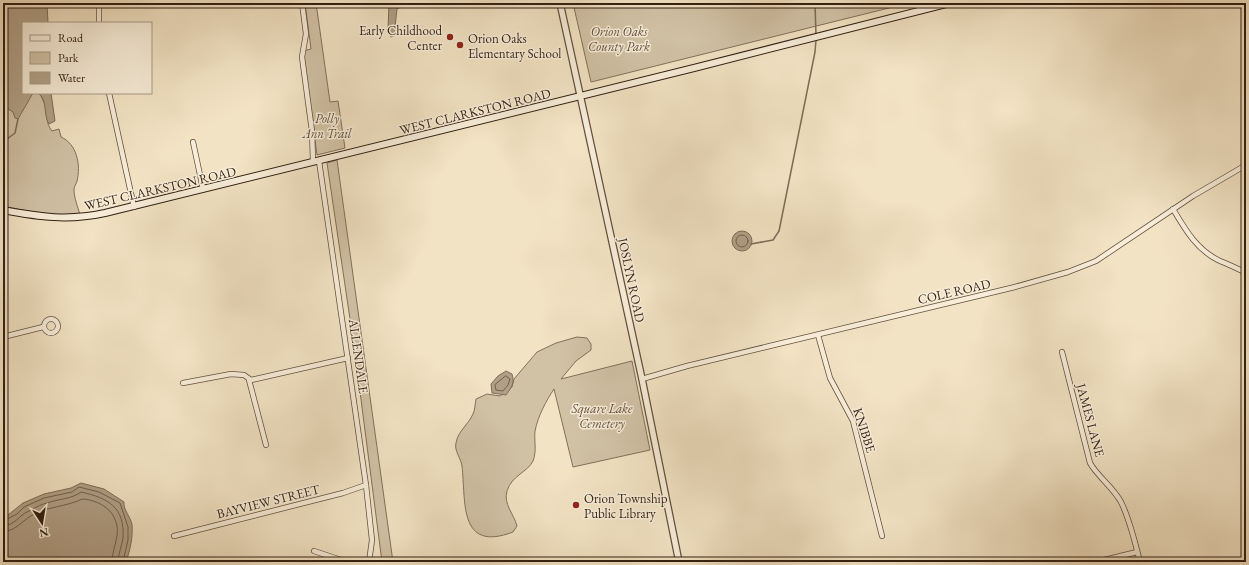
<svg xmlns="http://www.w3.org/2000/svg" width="1249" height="565" viewBox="0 0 1249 565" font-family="'EB Garamond',serif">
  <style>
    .green { fill: #d1c2a6; stroke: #82705c }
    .water { fill: #b1a087; stroke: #7e6c58 }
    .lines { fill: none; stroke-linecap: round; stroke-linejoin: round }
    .shore { stroke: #72604c; stroke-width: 1 }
    .stream { stroke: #7e6c58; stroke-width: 1.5 }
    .minor-casing { stroke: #62503e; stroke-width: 6 }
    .tertiary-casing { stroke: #62503e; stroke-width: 8 }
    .secondary-casing { stroke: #321f12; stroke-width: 8 }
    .minor { stroke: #f7edd9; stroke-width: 4.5 }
    .tertiary { stroke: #f7edd9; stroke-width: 5.5 }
    .secondary { stroke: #f7edd9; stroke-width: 6 }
    .poi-dot { fill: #8f2418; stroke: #f7edd9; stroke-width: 1.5 }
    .labels { text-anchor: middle; stroke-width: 3; stroke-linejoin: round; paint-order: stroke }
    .poi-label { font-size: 13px; fill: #321f12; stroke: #f7edd9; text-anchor: start }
    .park-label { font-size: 13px; font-style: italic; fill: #62503e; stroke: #f7edd9 }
    .street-label { font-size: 13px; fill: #321f12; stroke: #f7edd9 }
  </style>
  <rect width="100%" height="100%" fill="#f2e3c4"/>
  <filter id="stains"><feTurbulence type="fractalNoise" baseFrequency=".005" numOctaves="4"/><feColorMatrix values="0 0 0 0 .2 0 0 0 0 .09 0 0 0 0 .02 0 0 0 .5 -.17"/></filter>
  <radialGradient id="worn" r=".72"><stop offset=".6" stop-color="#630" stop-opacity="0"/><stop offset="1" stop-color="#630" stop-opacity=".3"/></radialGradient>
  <g class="green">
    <path d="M3,3L23,23V93H40C41,97 44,101 45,105C48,114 45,123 52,131L59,129L61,137C77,144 81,165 77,181C76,184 74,187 74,190C74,198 78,207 80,215L42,214L3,206Z"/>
    <path d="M305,3H316L330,102L338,101L345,148L317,155L303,51L311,49Z"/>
    <path d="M573,3H909L591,82Z"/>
    <path d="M337,160L393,562H382L355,353L327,163Z"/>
    <path d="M577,337L587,338L591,344V350L576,361L561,379L632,361L650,450L573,467L554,389C546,401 538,416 535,431C534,441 537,451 533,461C528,472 512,475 507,491C503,504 514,514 517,526L513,532C458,553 466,501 462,466C461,458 454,451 456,443C458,431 468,425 473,414C475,410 475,404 476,399L487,394L500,396L512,387L514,379L537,352L556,343Z"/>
  </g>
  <g class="water">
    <path d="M3,3H47L48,23H23V93H33L18,119L15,118L13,112L3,106Z"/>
    <path d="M389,3H408L397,9L394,36L391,37L388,29Z"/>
    <path d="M38,93H51L55,121L49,124C43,115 48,100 38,93Z"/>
    <circle cx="742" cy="241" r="10"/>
    <path d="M506,371L512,374C515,383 511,388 506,395L492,393L491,384L498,376Z"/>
    <path d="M81,483L104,489L124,502C123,510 131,517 132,525C133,538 130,550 126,562H3V519L23,503L44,494L71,488Z"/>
  </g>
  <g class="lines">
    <g class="shore">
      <circle cx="742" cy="241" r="6"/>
      <path d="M506,376L510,379L508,385L503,391L496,390L495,385Z"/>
      <path d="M3,521L17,514L24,507L44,498L72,492L79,487L99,492L120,503L128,527V540L123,562"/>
      <path d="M3,526C15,525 20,515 27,512C33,509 41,504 47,503C58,499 72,499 81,492C108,498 125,507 123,538C122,546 118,554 118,562"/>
      <path d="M3,532C14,531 21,523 29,517C43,508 60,507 75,502C78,501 81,499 84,499C99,501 114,509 117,526C119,538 112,550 112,562"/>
    </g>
    <g class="stream">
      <path d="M815,3L816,36"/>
      <path d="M3,142L15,133L18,119"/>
      <path d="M751,244L773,240L779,231L815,52L816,40"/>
    </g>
    <g class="minor-casing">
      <g id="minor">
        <path d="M302,3L306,34L302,57L312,131L313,162"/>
        <path d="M99,23V3"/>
        <path d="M109,93L134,207"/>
        <path d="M193,142L203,189"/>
        <path d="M319,161L366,485L372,540L369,562"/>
        <path d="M1173,209C1185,229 1196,249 1218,260C1227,264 1237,268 1246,273"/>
        <circle cx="51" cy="326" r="7"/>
        <path d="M818,335L830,378L853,421L882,536"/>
        <path d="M3,337L43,327"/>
        <path d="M1062,352L1090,463C1098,477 1113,487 1121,502C1130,520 1135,542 1140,562"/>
        <path d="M642,379L687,366L1015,287L1068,272L1096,261L1193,196L1246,165"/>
        <path d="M249,380L266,445"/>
        <path d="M183,383L231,374L244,375L251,380L348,358"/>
        <path d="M174,536L343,493L366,485"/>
        <path d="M314,551L347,562"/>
        <path d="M1096,562L1137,552"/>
      </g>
    </g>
    <g class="tertiary-casing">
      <path id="tertiary" d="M560,3L642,379L679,562"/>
    </g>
    <g class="secondary-casing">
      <path id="secondary" d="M3,210C40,217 68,221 105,213L694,68L950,3"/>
    </g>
    <use href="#minor" class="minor"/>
    <use href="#tertiary" class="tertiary"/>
    <use href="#secondary" class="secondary"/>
  </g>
  <g class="poi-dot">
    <circle cx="450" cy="37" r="4"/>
    <circle cx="460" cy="45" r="4"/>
    <circle cx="576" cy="505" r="4"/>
  </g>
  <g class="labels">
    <g class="poi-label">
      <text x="442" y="35" text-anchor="end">Early Childhood<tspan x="442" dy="15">Center</tspan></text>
      <text x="468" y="43">Orion Oaks<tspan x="468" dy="15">Elementary School</tspan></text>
      <text x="584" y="503">Orion Township<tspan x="584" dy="15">Public Library</tspan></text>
    </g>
    <g class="park-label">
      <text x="619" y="36">Orion Oaks<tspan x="619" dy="15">County Park</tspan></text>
      <text x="327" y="123">Polly<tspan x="327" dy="15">Ann Trail</tspan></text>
      <text x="602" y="413">Square Lake<tspan x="602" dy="15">Cemetery</tspan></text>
    </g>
    <g class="street-label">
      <text transform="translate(475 111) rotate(-14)" y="5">WEST CLARKSTON ROAD</text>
      <text transform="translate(160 188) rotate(-13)" y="5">WEST CLARKSTON ROAD</text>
      <text transform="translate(632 280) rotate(78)" y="5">JOSLYN ROAD</text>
      <text transform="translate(954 291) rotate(-13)" y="5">COLE ROAD</text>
      <text transform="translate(359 356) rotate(82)" y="5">ALLENDALE</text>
      <text transform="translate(1091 420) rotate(75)" y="5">JAMES LANE</text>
      <text transform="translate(865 430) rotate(72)" y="5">KNIBBE</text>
      <text transform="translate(268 501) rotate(-14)" y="5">BAYVIEW STREET</text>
    </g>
  </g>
  <rect width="1249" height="565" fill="none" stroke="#f2e3c4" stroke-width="16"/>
  <rect x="4" y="4" width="1241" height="557" fill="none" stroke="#321f12" stroke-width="2"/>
  <rect x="8" y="8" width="1233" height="549" fill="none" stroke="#321f12"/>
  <rect x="22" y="22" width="130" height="72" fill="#f7edd9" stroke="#a89b89"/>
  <rect x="30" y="35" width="20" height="6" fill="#f7edd9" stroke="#a89b89"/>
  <text x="58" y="42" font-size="12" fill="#321f12">Road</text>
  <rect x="30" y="52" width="20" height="12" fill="#d1c2a6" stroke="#a89b89"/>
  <text x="58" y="62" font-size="12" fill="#321f12">Park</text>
  <rect x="30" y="72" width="20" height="12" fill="#b1a087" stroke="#a89b89"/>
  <text x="58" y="82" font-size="12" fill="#321f12">Water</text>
  <g transform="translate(42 523) rotate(168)" stroke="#f7edd9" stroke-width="3" paint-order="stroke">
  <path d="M0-3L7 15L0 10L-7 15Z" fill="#321f12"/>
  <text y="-6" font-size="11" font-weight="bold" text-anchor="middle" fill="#321f12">N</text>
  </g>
  <rect width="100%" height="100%" filter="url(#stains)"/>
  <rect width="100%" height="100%" fill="url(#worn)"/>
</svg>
